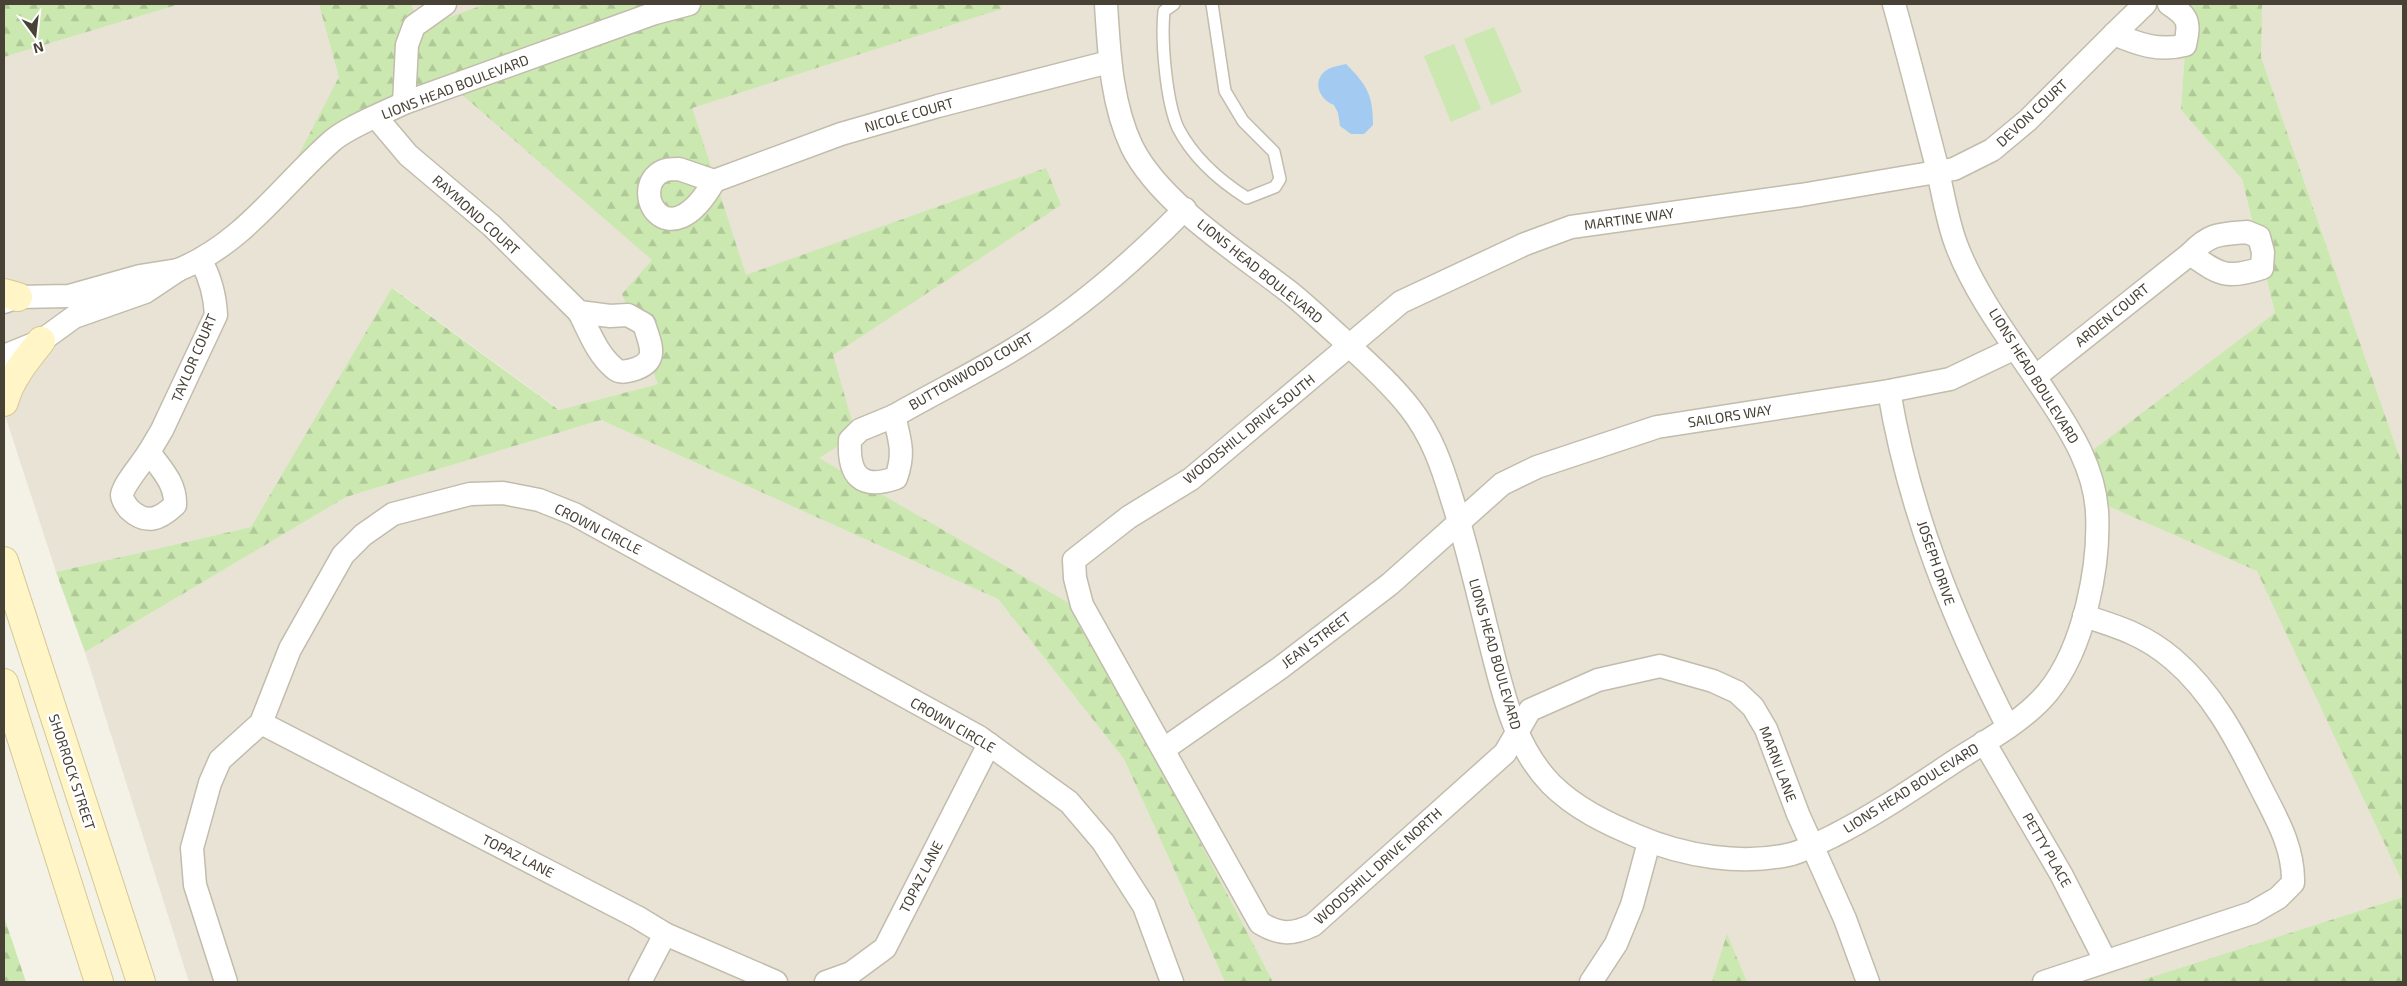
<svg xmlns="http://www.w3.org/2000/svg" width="2407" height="986" viewBox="0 0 2407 986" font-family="'Exo 2',sans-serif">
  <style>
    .residential { fill: #e8e3d5 }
    .forest { fill: url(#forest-firs) }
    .pitch { fill: #cae8af }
    .water { fill: #a3cbf1 }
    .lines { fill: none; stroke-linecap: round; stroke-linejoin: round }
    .lane-casing { stroke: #c2bcac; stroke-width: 14 }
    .street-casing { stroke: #c2bcac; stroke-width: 25 }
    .secondary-casing { stroke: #d4c896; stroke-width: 30 }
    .lane { stroke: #fff; stroke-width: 11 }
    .street { stroke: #fff; stroke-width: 22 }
    .secondary { stroke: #fff5c6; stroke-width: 28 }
    .labels { text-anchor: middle; stroke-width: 5; stroke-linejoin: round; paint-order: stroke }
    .street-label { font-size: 14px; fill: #474136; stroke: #fff }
  </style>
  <defs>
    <pattern id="forest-firs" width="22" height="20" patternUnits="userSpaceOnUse" patternTransform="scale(1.25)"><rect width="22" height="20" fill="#cae8af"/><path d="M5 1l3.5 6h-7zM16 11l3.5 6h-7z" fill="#afc897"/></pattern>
  </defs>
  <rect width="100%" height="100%" fill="#f4f1e7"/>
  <g class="residential">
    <path d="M180,4H2188L2181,110L2242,179L2275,313L2403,871V897L2136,982H1273L1079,609L658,384L560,410L393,288L251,527L56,572L4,412V57Z"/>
    <path d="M2244,4H2403V467L2261,57Z"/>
    <path d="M601,420L998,599L1124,759L1225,982H189L85,652L346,497Z"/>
  </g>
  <g class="forest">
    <path d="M4,4H180L4,57Z"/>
    <path d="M319,4H411L420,28L486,4H1000L1001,9L692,108L746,275L1046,168L1061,205L833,355L856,435L819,458L1079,609L1273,982H1225L1124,759L998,599L601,420L346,497L85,652L56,572L251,527L392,288L559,410L658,384L622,294L652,260L451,85L295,162L339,77Z"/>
    <path d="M2188,4H2262L2261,57L2403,467V883L2257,571L2099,502L2085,456L2275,313L2242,179L2181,110Z"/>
    <path d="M2403,897V982H2136Z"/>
    <path d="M4,917L26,982H4Z"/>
    <path d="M1727,934L1747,982H1712Z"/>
  </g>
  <g class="pitch">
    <path d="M1494,27L1522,92L1491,105L1464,39Z"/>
    <path d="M1454,44L1481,109L1451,122L1424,56Z"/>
  </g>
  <path class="water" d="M1346,64C1367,85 1373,95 1373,125L1364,134H1351L1340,126L1338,113L1334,105C1322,101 1312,85 1323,73C1329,67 1337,66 1346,64Z"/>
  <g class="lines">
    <g class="lane-casing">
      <path id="lane" d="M1174,4L1164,11C1161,40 1166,101 1178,128C1193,157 1220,181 1247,198L1275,187L1280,179L1274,152L1243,121L1225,91L1212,4"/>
    </g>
    <g class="street-casing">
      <g id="street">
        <path d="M1106,4C1109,51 1111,103 1132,147C1160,203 1239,253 1288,291C1306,305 1322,321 1339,336C1363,359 1389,381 1410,408C1432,436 1442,466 1452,499C1466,542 1476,586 1487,630C1501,683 1511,743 1551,784C1575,808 1606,823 1637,836C1683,856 1742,866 1792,854C1806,850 1820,842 1833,836C1877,814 1917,786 1958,759C1988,740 2025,720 2048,692C2084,648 2100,566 2097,511C2094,468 2072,433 2049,398C2018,350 1976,298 1956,244C1947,220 1943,193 1937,167C1923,113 1909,58 1894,4"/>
        <path d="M2145,4L2114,34C2138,44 2159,52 2185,45C2190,22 2189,17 2169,4"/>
        <path d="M404,103L407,45L414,26L445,4"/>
        <path d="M376,117L408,155L492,226L579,312"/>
        <path d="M679,169L714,181C667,264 627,187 663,171C667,169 674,169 679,169Z"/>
        <path d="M714,181L841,134L938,106L1109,62"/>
        <path d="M2247,232L2259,237L2263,252L2262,268C2226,280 2219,274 2190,254C2210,233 2220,234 2247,232Z"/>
        <path d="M178,270C243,244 282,185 332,141C348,127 384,113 404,103L655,13L689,4"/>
        <path d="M4,302L18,297L69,296L140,276L178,270L145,292L74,317L41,341L4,356"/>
        <path d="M579,312L610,316L628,315L644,324C651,346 660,362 632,370C625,372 619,373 614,368C597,354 589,331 579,312Z"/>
        <path d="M2035,377L2190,254"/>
        <path d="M1889,391C1909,511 1953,619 2008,727"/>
        <path d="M894,416C934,393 975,373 1014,349C1077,311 1133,262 1185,209"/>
        <path d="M894,416C900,441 905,453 896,478C861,490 848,476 850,440L860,430Z"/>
        <path d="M149,452L162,430L216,315C215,295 211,279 201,261"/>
        <path d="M149,452C161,469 176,483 175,505C159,520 146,525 129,509C126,505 122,500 122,495C123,485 143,462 149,452Z"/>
        <path d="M261,723L637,917L665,934L776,982"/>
        <path d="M1984,742L2061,874L2105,960"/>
        <path d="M1164,749L1280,668L1390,584L1502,484L1537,467L1657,427L1889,391L1950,379L2015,348"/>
        <path d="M226,982L195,885L192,848L210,783L220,760L261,723L290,649L343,555L363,535L393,514L470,494L503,493L539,500L574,514L979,737L1069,802L1103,842L1144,906L1172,982"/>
        <path d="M640,982L665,934"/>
        <path d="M826,982L851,973L885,948L989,744"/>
        <path d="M1591,982L1616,944L1632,905L1649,842"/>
        <path d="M1868,982L1845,919L1798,814L1766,729L1753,707L1737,692L1713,681L1660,666L1598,680L1530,710L1505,753L1313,925C1292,935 1280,935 1260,923L1082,605L1075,578L1074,560L1129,517L1191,479L1401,302L1525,244L1571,227L1801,195L1954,169L1992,150L2028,120L2114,34"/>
        <path d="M2044,982L2252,913L2278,898L2293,883C2294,846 2275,816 2259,784C2236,738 2212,692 2173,659C2145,635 2119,627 2084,616"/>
      </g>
    </g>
    <g class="secondary-casing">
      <g id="secondary">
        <path d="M4,293L18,297"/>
        <path d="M4,402C10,379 26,360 41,341"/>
        <path d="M4,561L141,982"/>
        <path d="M4,683L99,982"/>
      </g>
    </g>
    <use href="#lane" class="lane"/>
    <use href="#street" class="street"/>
    <use href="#secondary" class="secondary"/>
  </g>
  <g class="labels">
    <g class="street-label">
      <text transform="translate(455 87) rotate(-21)" y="5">LIONS HEAD BOULEVARD</text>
      <text transform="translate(2032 113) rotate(-43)" y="5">DEVON COURT</text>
      <text transform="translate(909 115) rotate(-16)" y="5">NICOLE COURT</text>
      <text transform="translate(476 215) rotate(42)" y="5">RAYMOND COURT</text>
      <text transform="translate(1629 219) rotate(-8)" y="5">MARTINE WAY</text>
      <text transform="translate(1260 271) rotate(39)" y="5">LIONS HEAD BOULEVARD</text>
      <text transform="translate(2112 315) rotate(-39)" y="5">ARDEN COURT</text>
      <text transform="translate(194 358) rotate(-67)" y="5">TAYLOR COURT</text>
      <text transform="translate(971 371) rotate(-30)" y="5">BUTTONWOOD COURT</text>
      <text transform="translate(2034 376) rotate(58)" y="5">LIONS HEAD BOULEVARD</text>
      <text transform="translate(1730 416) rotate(-9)" y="5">SAILORS WAY</text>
      <text transform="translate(1249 429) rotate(-39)" y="5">WOODSHILL DRIVE SOUTH</text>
      <text transform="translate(598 529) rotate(27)" y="5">CROWN CIRCLE</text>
      <text transform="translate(1936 563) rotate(71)" y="5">JOSEPH DRIVE</text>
      <text transform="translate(1316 640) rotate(-37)" y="5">JEAN STREET</text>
      <text transform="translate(1495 654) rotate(74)" y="5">LIONS HEAD BOULEVARD</text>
      <text transform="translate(953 725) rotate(30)" y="5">CROWN CIRCLE</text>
      <text transform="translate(1778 764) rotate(69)" y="5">MARNI LANE</text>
      <text transform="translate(72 772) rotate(72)" y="5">SHORROCK STREET</text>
      <text transform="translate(1911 788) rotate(-32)" y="5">LIONS HEAD BOULEVARD</text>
      <text transform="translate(2047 850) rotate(60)" y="5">PETTY PLACE</text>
      <text transform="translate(518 856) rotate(27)" y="5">TOPAZ LANE</text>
      <text transform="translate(1378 866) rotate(-42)" y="5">WOODSHILL DRIVE NORTH</text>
      <text transform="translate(921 877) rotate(-63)" y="5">TOPAZ LANE</text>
    </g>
  </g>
  <rect width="2407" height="986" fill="none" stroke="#474136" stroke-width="10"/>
  <g transform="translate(35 35) rotate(165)" stroke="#ffffff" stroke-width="4" paint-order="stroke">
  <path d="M0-4L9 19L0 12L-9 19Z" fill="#474136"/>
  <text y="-8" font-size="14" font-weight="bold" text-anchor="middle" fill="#474136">N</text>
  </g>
</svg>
